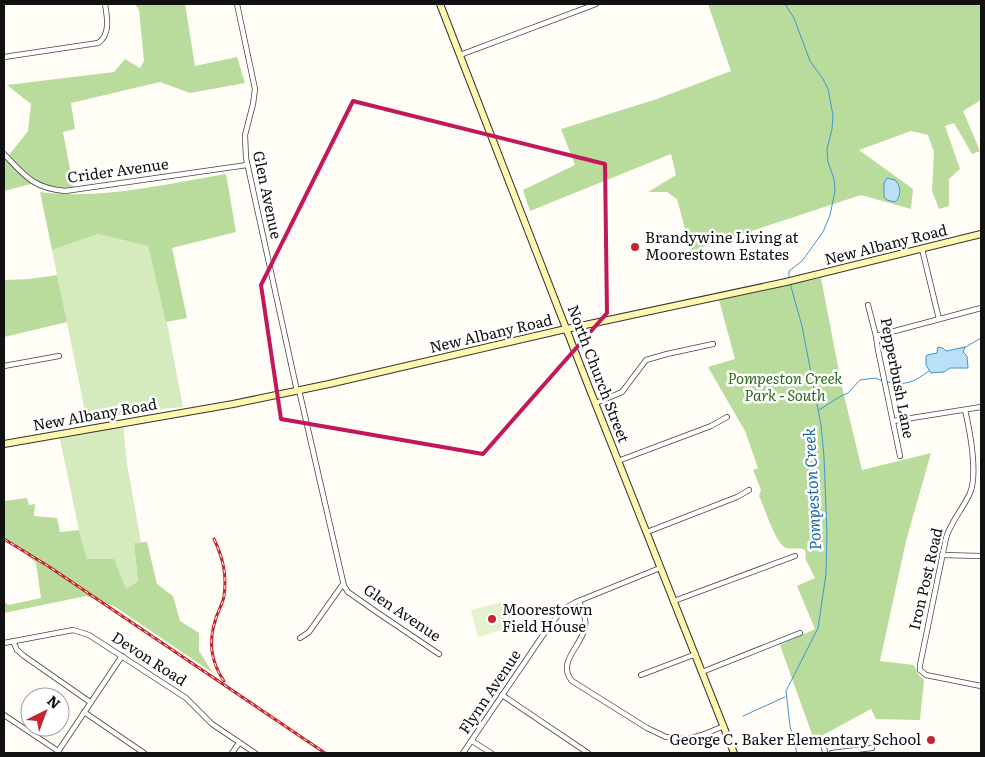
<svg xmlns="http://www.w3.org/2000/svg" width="985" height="757" viewBox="0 0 985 757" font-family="Literata,serif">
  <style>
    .green { fill: #d5ebbd }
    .forest { fill: #b9dc9c }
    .pitch { fill: #e6f2cf }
    .water { fill: #b9e0f7; stroke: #3f96cf }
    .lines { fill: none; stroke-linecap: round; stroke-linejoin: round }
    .stream { stroke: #3f96cf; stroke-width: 1 }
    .minor-casing { stroke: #444; stroke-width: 6 }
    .secondary-casing { stroke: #333; stroke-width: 8 }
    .minor { stroke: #fff; stroke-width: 4.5 }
    .secondary { stroke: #fff6b0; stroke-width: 6 }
    .rail-casing { stroke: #c4262e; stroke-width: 3 }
    .rail { stroke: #fff; stroke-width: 1; stroke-dasharray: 4; stroke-linecap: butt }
    .marked { fill: none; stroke: #c2185b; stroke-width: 4; stroke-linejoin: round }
    .poi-dot { fill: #c4262e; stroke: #fff; stroke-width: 2 }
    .labels { text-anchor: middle; stroke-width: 5; stroke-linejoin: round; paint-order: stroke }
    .street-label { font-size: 15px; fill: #111; stroke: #fff }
    .poi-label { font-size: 15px; fill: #111; stroke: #fff; text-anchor: start }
    .park-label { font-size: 15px; font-style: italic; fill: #2f6b1f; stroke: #fff }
    .water-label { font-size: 16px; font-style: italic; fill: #1768a6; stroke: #fff }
  </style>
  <rect width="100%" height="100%" fill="#fffdf5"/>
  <g class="green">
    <path d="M98,234L148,246L168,328L183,407L141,411L87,421L52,250Z"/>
    <path d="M123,423L127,464L141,542L134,543L138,581L126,589L87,559L79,530L59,435Z"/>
  </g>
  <g class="forest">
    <path d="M135,4H185L195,66L237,57L245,83L190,93L160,82L71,103L75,129L63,132L74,190L42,187L35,183L4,191V157L6,159L28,131L31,104L7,85L114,72L125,59L140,68L144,61L139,10Z"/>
    <path d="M708,4H979L981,9V100L963,111L980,151L972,154L954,123L945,126L960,169L949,179V206L939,209L932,191L934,152L928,135L911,131L859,150L913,189L911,209L861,195L691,251L677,199L667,192H648L676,175L671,154L530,211L523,190L575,165L561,129L657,99L731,71Z"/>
    <path d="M226,174L236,232L172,248L187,318L166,322L148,246L98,234L52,250L40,192C101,200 166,184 226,174Z"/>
    <path d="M57,275L67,322L4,337V280L30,279Z"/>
    <path d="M821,278L842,387L862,470L931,453L906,541L880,661L914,665L918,674L924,680L920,720L876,719L871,709L814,740L780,645L815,629L797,586L815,578L805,558L806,555L805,550C799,546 793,550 786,548C775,543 765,508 759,496L761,490L753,470L758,468L745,431L708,367L735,359L719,300Z"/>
    <path d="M27,498L29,505L35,504L34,516L57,518L60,532L79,530L87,559H114L126,589L138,581L134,543L147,542L157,584L173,596L180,621L199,633V651L213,673L114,606L86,596L4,613V601L8,605L41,598L36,563L15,544L4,538V501Z"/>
  </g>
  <path class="pitch" d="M506,601L514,627L478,637L471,610Z"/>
  <g class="water">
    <path d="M887,178L895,180C901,186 902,196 895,202L887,200L884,197V183Z"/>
    <path d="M938,347L943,348L946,351L965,347L963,352L967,356L968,368H950L944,372L931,373L926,365V356L927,355L937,353Z"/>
  </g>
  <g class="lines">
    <g class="stream">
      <path d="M785,4L794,18L810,61L823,79L828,89L833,115L832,129L827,149L828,162L834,179L835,191L830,215L823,232L802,261L789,271V279"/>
      <path d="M790,283L802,326L821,425L824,457L827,534L826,574L818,628L786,691L790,726L797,753"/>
      <path d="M964,348L981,338"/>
      <path d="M887,382C906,386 914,382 929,371"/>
      <path d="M819,410L841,396L848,393L860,380L875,378L883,381"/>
      <path d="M743,716L785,697"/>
    </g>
    <g class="minor-casing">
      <g id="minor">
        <path d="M237,4L255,89L253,104L245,135L246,158L297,391"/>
        <path d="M460,55L596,4"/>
        <path d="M4,57L98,43C111,35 107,16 105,4"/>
        <path d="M4,154C25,176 33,188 65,191L247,165"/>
        <path d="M922,249L939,319"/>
        <path d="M868,305L876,336L878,350L900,456"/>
        <path d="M876,336L981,308"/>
        <path d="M4,366L59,356"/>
        <path d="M299,390L344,586L348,592L378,613L439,654"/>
        <path d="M596,403L622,392L646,360L667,354L713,344"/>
        <path d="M965,410C970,431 978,474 970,493C963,509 951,521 946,538L920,665V670L926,675L981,686"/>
        <path d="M893,421L981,407"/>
        <path d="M618,461L711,426L727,417"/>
        <path d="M647,532L737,497L749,490"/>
        <path d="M942,555L981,556"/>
        <path d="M579,601C582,609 587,618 585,627C582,646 556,662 572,681L647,728L666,737L688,739L702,735L724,726"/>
        <path d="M674,601L795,556"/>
        <path d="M300,638L309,632L343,584"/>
        <path d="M13,641L17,650L24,656L90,702"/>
        <path d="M4,643L73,630L89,635L186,698L212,724L255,753"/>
        <path d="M702,672L800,633"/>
        <path d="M641,675L696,654"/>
        <path d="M502,695L588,753"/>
        <path d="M84,712L144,753"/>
        <path d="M4,715L58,751"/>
        <path d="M823,740L825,753"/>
        <path d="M472,741L491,753"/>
        <path d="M57,753L122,656"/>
        <path d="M232,753L239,743"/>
        <path d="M463,753L541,638L562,610L576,602L660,568"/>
        <path d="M832,753L872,748"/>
      </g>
    </g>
    <g class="secondary-casing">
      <g id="secondary">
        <path d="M440,4L588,385L734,753"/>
        <path d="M4,444L233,404L329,384L557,331L786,282L981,234"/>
      </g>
    </g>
    <use href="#minor" class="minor"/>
    <use href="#secondary" class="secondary"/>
    <g class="rail-casing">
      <g id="rail">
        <path d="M4,539L48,566L325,753"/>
        <path d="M214,539C223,558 227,575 224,596C223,603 218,611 216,618C208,641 210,661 224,681"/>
      </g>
    </g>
    <use href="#rail" class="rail"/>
  </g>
  <path class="marked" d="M353,101L605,164L607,313L483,454L281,419L261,285Z"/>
  <g class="poi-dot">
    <circle cx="635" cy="247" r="5"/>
    <circle cx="492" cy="619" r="5"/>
    <circle cx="931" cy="740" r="5"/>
  </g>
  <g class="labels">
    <g class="street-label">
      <text transform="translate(118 171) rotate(-8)" y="5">Crider Avenue</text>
      <text transform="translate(267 195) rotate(78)" y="5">Glen Avenue</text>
      <text transform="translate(886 245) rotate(-14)" y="5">New Albany Road</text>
      <text transform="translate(491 334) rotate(-13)" y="5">New Albany Road</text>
      <text transform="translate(598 374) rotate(69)" y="5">North Church Street</text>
      <text transform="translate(897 378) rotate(79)" y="5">Pepperbush Lane</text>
      <text transform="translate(95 415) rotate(-10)" y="5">New Albany Road</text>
      <text transform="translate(926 579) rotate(-77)" y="5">Iron Post Road</text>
      <text transform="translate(402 613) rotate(34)" y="5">Glen Avenue</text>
      <text transform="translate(149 659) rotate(33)" y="5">Devon Road</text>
      <text transform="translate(490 692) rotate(-56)" y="5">Flynn Avenue</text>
    </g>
    <g class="poi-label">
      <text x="645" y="243">Brandywine Living at<tspan x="645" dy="17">Moorestown Estates</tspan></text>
      <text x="502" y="615">Moorestown<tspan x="502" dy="17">Field House</tspan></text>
      <text x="921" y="745" text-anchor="end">George C. Baker Elementary School</text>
    </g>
    <g class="park-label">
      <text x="785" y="384">Pompeston Creek<tspan x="785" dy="17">Park - South</tspan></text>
    </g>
    <g class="water-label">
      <text transform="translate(812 489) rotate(-93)" y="6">Pompeston Creek</text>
    </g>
  </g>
  <rect width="985" height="757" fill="none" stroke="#111111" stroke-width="10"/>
  <g transform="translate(45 712) rotate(42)"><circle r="24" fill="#ffffff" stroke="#a0a0a0"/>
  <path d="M0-4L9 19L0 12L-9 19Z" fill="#c4262e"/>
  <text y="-8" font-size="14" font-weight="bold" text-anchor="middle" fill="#111111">N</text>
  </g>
</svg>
